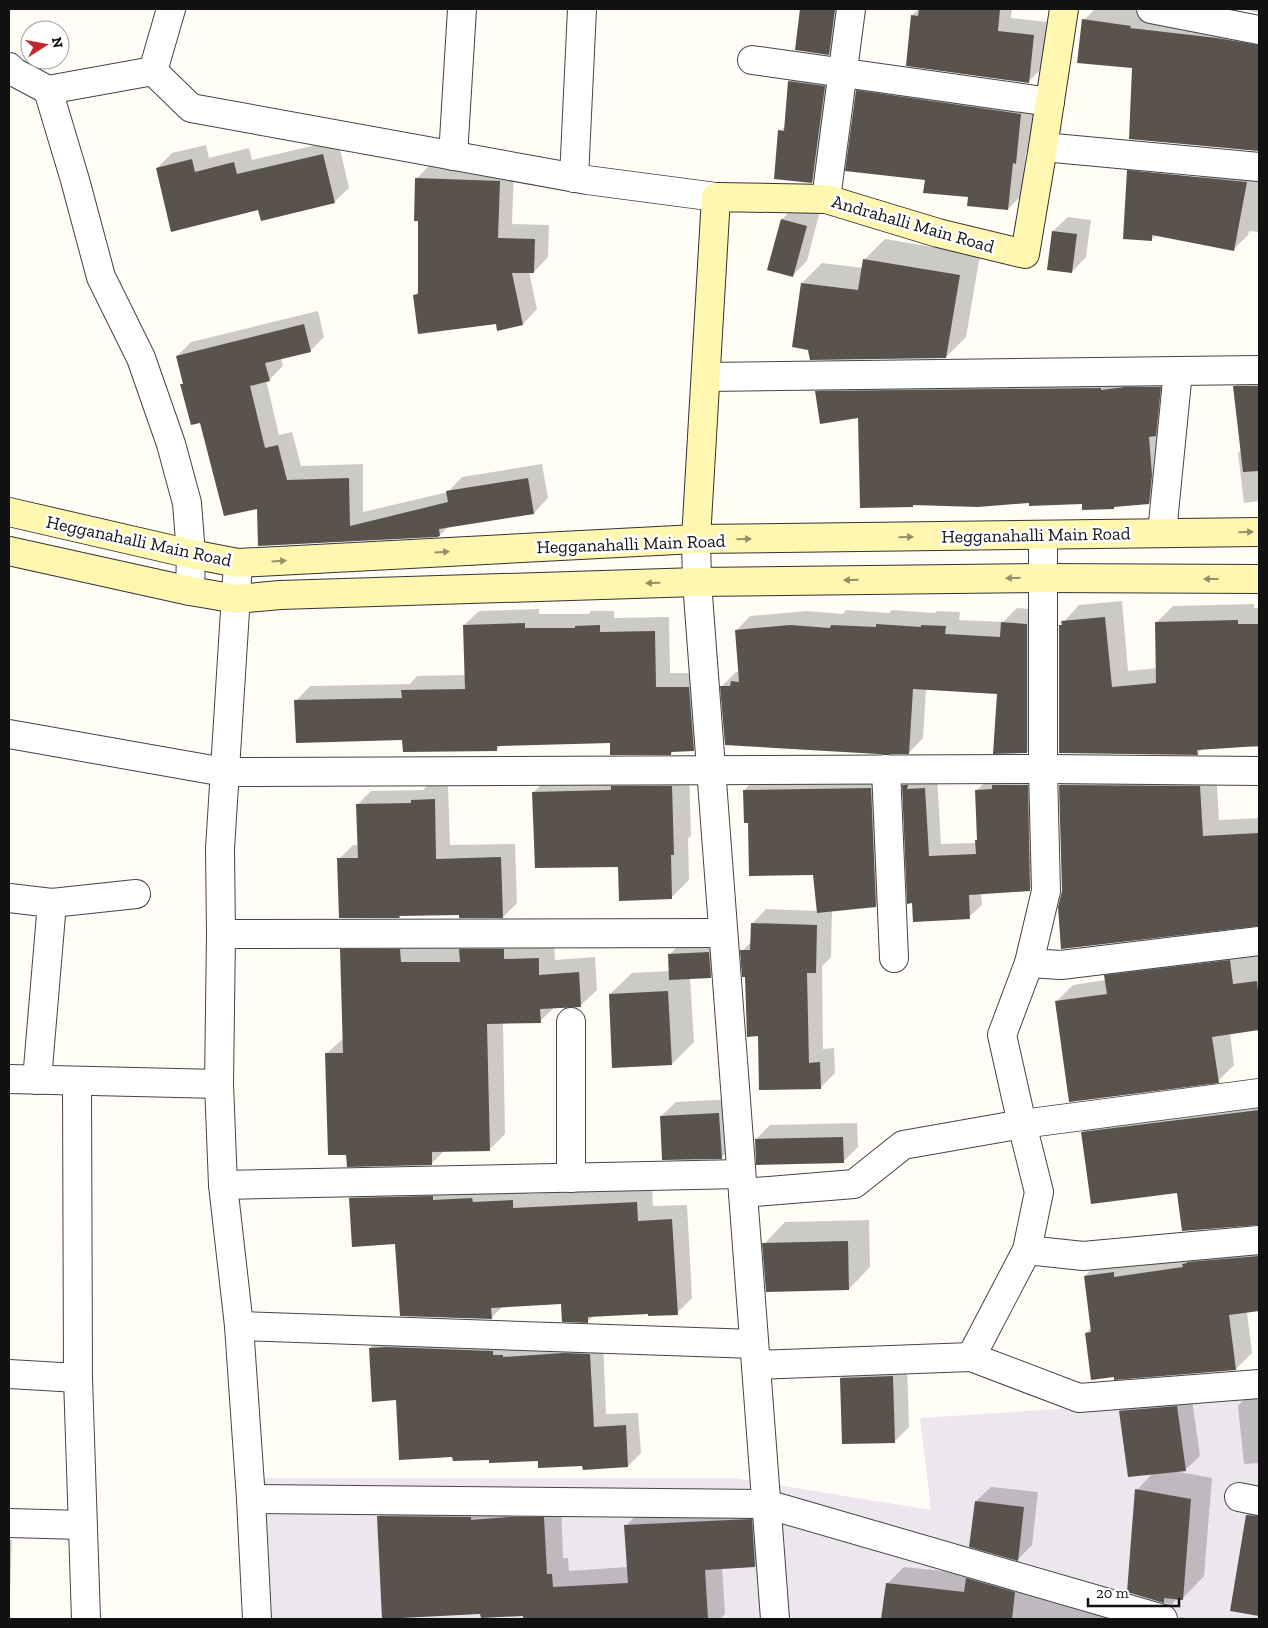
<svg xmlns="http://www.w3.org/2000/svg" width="1268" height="1628" viewBox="0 0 1268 1628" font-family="'Zilla Slab',serif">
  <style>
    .industrial { fill: #eee6ef }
    .shadow { fill: #0003; fill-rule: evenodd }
    .building { fill: #5a524d }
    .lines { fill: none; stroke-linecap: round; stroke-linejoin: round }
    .street-casing { stroke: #444; stroke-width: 30 }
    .secondary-casing { stroke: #333; stroke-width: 30 }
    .street { stroke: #fff; stroke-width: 28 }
    .secondary { stroke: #fff6b0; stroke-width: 28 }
    .oneway { fill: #948f68 }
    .labels { text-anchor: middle; stroke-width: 5; stroke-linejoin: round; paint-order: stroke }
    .street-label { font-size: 18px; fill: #111; stroke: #fff }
  </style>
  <rect width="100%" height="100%" fill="#fffdf5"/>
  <path class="industrial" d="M1259,1396V1619H252L241,1478H734L931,1510L920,1418Z"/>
  <g class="shadow">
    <path d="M801,9H847L843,39L829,54L797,49Z"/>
    <path d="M919,9H1012L1011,18L1047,22L1042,68L1028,82L912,15Z"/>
    <path d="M1095,9H1142L1259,26V151L1130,138L1134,67L1084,20Z"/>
    <path d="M1247,9H1259V13L1247,10Z"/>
    <path d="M804,67L839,72L826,167L812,182L780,131L786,125L790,81Z"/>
    <path d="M871,77L1035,100L1030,148L1026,152L1022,195L1008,209L970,196L926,179L857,91Z"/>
    <path d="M338,140L349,188L334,202L259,208L157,168L172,153L206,145L209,158L249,148L252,160Z"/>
    <path d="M1143,156L1259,177V232L1249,231L1248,235L1234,249L1157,234L1151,240L1128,171ZM1140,170L1201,176L1200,179L1140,173Z"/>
    <path d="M431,164L514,167L512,224L549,225L548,257L534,272H529L537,309L523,324L498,329L497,323L415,295L419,291V220L416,179Z"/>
    <path d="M797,205L820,211L807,261L793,275L782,219Z"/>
    <path d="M1068,217L1091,220L1086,257L1072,272L1053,231Z"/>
    <path d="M885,239L980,255L966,337L946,357L802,283L822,263L863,268L864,260Z"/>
    <path d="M318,311L324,337L310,351L281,358L283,366L269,380H266L279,435L292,432L301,466L363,464V512L448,492L462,477L542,464L548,498L534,513L448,527L440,535L259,545L258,507L201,421L182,385L184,383L177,356L191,342Z"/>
    <path d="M1249,372H1259V501L1244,503L1238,453L1242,450L1235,386Z"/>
    <path d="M1174,373L1163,489L1149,503L1115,506L1114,508L1083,503L1030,502L914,504L913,505L859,417L816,392L830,378Z"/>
    <path d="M1122,601L1128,671L1157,668L1156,623L1173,606L1254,604V608H1259V747H1250V745L1202,749L1197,754L1060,752V626L1079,605Z"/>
    <path d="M1017,608L1041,610V738L1027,752L998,692L926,689L923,738L909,753L722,686L736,672H739L736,631L750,616L806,611L843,614L846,610L889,613L892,610L935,613L937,611L960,612L959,620L1003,622Z"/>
    <path d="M539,609V614H589L591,611H614V618L669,617L670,673H703L708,736L694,750L674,751L671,754L611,742L502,744L496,750L404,739L296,701L310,686L410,684L417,676L465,675L464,625L479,611Z"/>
    <path d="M689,769L691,836L688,838L689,880L671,898L619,865L534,792L552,774Z"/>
    <path d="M1077,769L1216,770L1219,820L1259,818V925L1063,891L1060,785Z"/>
    <path d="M916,773L937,776L941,844L976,843L978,839L976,791L988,779L1039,773L1042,877L1029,890L981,893L982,905L969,917L914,920L904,786Z"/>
    <path d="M885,774L890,891L876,906L832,910L831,957L822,966L823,1049L834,1048L835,1073L820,1088L759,1035L742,951L752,941V924L766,909L818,911L814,874L749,821L744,790L759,776Z"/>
    <path d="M427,786H448L450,845L515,844L517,903L503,917L460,913L401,915L399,917L339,859L353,845H358L357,805L371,791L423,790Z"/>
    <path d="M357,934L554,943L555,960L595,957L597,990L581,1005L555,1007L540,1021L503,1022L505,1134L489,1150L444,1151L431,1164L326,1054L344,1038L342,950Z"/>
    <path d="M1259,943V1029L1230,1033L1234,1065L1218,1081L1057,1001L1073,985L1106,980V976L1122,960Z"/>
    <path d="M716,946L718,970L711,977L690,978L694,1042L672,1064L610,994L632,973L670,971L669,955L676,948Z"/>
    <path d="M1259,1096V1223L1178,1191L1082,1133L1098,1116Z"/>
    <path d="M734,1099L736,1143L721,1158L661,1116L676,1102Z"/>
    <path d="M857,1123L858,1147L843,1162L756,1139L770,1125Z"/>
    <path d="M366,1183L527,1185L528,1194L652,1187L653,1206L687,1205L692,1298L677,1313H649L594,1316L588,1321L562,1303L503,1306L491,1318L397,1243L350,1198Z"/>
    <path d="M869,1220L870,1267L849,1289L764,1244L785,1222Z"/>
    <path d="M1259,1241V1310L1247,1312L1252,1353L1236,1369L1086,1333L1092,1327L1085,1276L1101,1260Z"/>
    <path d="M383,1335L603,1341L606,1414L638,1413L641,1453L628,1466L584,1464L539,1459L454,1456L397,1399L370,1348Z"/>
    <path d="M907,1362L909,1427L894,1442L841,1378L856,1363Z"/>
    <path d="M1254,1389H1259V1463L1244,1464L1238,1406Z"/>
    <path d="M1191,1392L1200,1456L1185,1470L1179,1472L1212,1478L1204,1576L1183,1598H1178L1171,1605L1129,1591L1137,1490L1153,1473L1120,1411L1135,1396Z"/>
    <path d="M991,1487L1038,1492L1032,1545L1018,1559L976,1501Z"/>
    <path d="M395,1500L561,1501L563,1558H568L569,1571L628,1567L626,1526L642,1509L768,1503L771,1549L755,1566L722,1567L725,1614L720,1619H663V1618L578,1619V1617L525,1619L524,1615L482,1612L379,1516Z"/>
    <path d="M1259,1503V1615L1231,1610L1247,1515Z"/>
    <path d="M9,1540H12L10,1596L9,1597Z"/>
    <path d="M904,1567L971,1574L1031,1575L1029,1595L1142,1609L1176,1618L1184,1617V1619H883L887,1584Z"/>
  </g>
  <g class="building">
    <path d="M800,9H835L829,55L795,50Z"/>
    <path d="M919,9H1000L998,31L1034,35L1029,83L906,66L911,15L918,16Z"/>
    <path d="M1082,19L1131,26L1130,28L1217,38L1259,45V151L1129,139L1132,68L1077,63Z"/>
    <path d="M788,81L825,86L812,183L774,179L778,130L784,131Z"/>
    <path d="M856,90L1021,114L1016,164L1013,163L1008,210L967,206L968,197L923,193L925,180L845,171Z"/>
    <path d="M323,154L335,203L261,221L258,210L171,232L156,168L192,159L195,172L234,162L237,174Z"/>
    <path d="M1127,170L1247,182L1234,251L1152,235V241L1123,239Z"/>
    <path d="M415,178L500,181L498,238L535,239L534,273H512L523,325L497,331L496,324L418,334L413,295L418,294V221H414Z"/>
    <path d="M781,219L807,226L793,277L767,270Z"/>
    <path d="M1052,231L1077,234L1072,273L1047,270Z"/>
    <path d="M863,259L960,275L946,358L810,360L808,350L792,347L801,283L858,290Z"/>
    <path d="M304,324L311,352L265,363L270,381L250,386L265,448L278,445L287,480L349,478L350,526L448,502L446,491L528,478L534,514L439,529L440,536L437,537L258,546L257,509L224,516L200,423L191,425L180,384H183L176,356Z"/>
    <path d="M1233,386H1259V471L1243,472Z"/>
    <path d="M1125,387H1161L1156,436L1149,437L1152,475L1149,504L1114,507V509L1082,510V504L1029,506V503L978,507L913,505V507L860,508L858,418L820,424L815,391L1101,388V390Z"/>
    <path d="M1105,617L1112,687L1156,683L1155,622L1238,620V624H1259V746L1197,750L1198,755L1059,753V625H1062L1061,621Z"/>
    <path d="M1001,622L1027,624V753L993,754L997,694L913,689L909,754H878L725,745L720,686H730L731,681L739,682L735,630L790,625L830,628L831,625L876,627V624L921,627V625L946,626L945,634L1000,637Z"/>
    <path d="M525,623V628H575V626L600,625V632L655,631L656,687H689L694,751L671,752V755H610V743L497,746V751L403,752L402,740L296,743L294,700L402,698L401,690L465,689L463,625Z"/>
    <path d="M902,785H908L907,789L925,788L929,856L976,854L975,840H977L975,790L992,789V785H1028L1030,891L969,895L970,919L913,922L912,903L907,904Z"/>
    <path d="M1059,785L1200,786L1203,836L1259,833V926L1061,949L1058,907L1062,891Z"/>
    <path d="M611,786H672L674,855H671L672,899L619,901L618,867L535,868L532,792L611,790Z"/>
    <path d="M871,788L876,907L817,913L813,875L749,876L748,823H744L743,790Z"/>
    <path d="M435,799L436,859L501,857L503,918H459V915L399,916L400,918H339L337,858H358L356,804L411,803V800Z"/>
    <path d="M751,923L817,925L816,973H807L809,1063L820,1062L821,1089L759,1090L758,1036L747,1037L745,977H742L740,950H750Z"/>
    <path d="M340,949H400L401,962H460L459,949H504V959L539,958V975L579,972L581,1007L540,1009L541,1023L487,1024L490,1151L432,1152V1165L347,1167L346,1155H328L325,1053H343Z"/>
    <path d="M709,952L711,978L669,980L668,954Z"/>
    <path d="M1230,960L1233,984L1257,981L1259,999V1030L1212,1037L1219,1083L1069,1102L1055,1001L1107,994L1104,975Z"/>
    <path d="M668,991L672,1065L612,1068L609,994Z"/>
    <path d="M1259,1110V1225L1182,1231L1177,1193L1091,1204L1081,1132Z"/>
    <path d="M719,1113L722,1159L662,1160L660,1116Z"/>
    <path d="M843,1137L844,1163L756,1165L755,1139Z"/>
    <path d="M433,1196V1200L472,1198L473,1202L513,1200V1208L637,1202L638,1221L672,1219L678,1315L648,1316V1314L588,1317V1323L562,1322L561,1304L491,1308L492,1319L400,1316L395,1244L352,1247L349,1198Z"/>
    <path d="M848,1241L849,1290L766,1292L762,1243Z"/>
    <path d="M1259,1256V1311L1229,1315L1236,1370L1114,1380V1377L1091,1380L1085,1333L1091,1332L1084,1276L1114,1272V1277L1183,1267L1182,1264L1187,1263V1262Z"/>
    <path d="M386,1347L493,1351V1355H503V1357L564,1353L590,1354L594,1427L626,1425L628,1467L583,1470L582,1466L538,1468V1461L489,1463V1460L453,1461L452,1457L399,1460L396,1400L372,1402L369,1348Z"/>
    <path d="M893,1376L895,1443L842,1444L840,1378Z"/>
    <path d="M1177,1406L1186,1471L1128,1477L1119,1411Z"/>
    <path d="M1135,1489L1191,1499L1183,1600L1164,1598V1603L1127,1592Z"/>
    <path d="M975,1501L1024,1507L1018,1561L969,1547Z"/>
    <path d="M1246,1515L1259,1516V1616L1230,1611Z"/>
    <path d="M377,1516L471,1517V1520L509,1517H544L547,1574H552L553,1587L628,1583L624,1525L752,1519L755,1567L705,1570L708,1619H523V1616L481,1618L480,1614L382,1619Z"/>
    <path d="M966,1578L1015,1592L1012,1619H881L886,1583L964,1592Z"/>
  </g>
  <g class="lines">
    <g class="street-casing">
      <g id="street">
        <path d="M1151,9L1259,30"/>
        <path d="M752,60L1050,102"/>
        <path d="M9,67L14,72L48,90L153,71"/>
        <path d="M153,71L191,108L587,180L716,197"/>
        <path d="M153,71L171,9"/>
        <path d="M48,90L75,180L101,277L141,358L171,444L187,503L191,554L190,591"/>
        <path d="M1043,147L1259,167"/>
        <path d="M453,156L462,9"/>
        <path d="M574,178L582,9"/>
        <path d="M826,199L851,9"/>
        <path d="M706,377L1259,370"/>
        <path d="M1162,533L1178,371"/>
        <path d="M696,539L697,582L775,1619"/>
        <path d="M238,563L220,849L221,934L219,1084L223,1185L239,1326L251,1499L257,1619"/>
        <path d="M9,734L224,772L1048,769L1259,771"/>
        <path d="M886,769L894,958"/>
        <path d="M9,898L52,903L37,1080"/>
        <path d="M52,903L136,894"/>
        <path d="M221,934L723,933"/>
        <path d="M1029,963L1061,965L1259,941"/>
        <path d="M571,1022V1178"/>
        <path d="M9,1079L219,1084"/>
        <path d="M77,1081L78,1378L86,1619"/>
        <path d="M223,1185L741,1174"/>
        <path d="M743,1193L854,1184L903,1145L1022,1124L1259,1093"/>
        <path d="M1027,1250L1083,1256L1259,1240"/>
        <path d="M239,1326L754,1344"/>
        <path d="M971,1357L1027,1250L1039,1192L1022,1124L1002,1035L1029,963L1046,891L1043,769V536"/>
        <path d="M756,1365L971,1357L1079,1398L1259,1384"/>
        <path d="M9,1374L78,1378"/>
        <path d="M1239,1497L1259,1501"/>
        <path d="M251,1499L766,1504L1163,1619"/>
        <path d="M9,1523L82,1525"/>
      </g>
    </g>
    <g class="secondary-casing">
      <g id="secondary">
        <path d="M9,512L191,554L238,563L696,539L1259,532"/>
        <path d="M696,539L716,197L826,199L938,233L1025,254L1043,147L1064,9"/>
        <path d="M9,551L190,591L237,599L280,595L697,582L1043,578L1259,579"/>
      </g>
    </g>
    <use href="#street" class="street"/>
    <use href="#secondary" class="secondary"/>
  </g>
  <defs><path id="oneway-solid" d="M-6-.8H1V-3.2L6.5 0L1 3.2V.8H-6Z" transform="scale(1.25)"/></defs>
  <g class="oneway">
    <use href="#oneway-solid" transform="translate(1246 532) rotate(-1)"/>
    <use href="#oneway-solid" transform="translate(906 537) rotate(-1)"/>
    <use href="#oneway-solid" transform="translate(744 539) rotate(-1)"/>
    <use href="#oneway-solid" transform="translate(442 552) rotate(-3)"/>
    <use href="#oneway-solid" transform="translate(279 561) rotate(-3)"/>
    <use href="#oneway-solid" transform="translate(1013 578) rotate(179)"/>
    <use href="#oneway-solid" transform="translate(1211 579) rotate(-180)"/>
    <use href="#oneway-solid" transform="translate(851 580) rotate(179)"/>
    <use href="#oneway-solid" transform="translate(653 583) rotate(178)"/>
  </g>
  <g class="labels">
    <g class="street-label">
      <text transform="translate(913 224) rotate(16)" y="6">Andrahalli Main Road</text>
      <text transform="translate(1036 535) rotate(-1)" y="6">Hegganahalli Main Road</text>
      <text transform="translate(139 541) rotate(12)" y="6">Hegganahalli Main Road</text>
      <text transform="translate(631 544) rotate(-2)" y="6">Hegganahalli Main Road</text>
    </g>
  </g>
  <rect width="1268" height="1628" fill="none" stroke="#111111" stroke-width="20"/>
  <g transform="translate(45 45) rotate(79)"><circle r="24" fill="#ffffff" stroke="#a0a0a0"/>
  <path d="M0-4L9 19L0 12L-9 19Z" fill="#c4262e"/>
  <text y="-8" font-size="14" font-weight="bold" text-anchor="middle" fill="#111111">N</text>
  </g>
  <path d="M1088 1598v8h91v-8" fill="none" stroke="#111111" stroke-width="2.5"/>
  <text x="1096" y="1598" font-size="15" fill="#111111" stroke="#ffffff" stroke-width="4" paint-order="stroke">20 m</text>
</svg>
